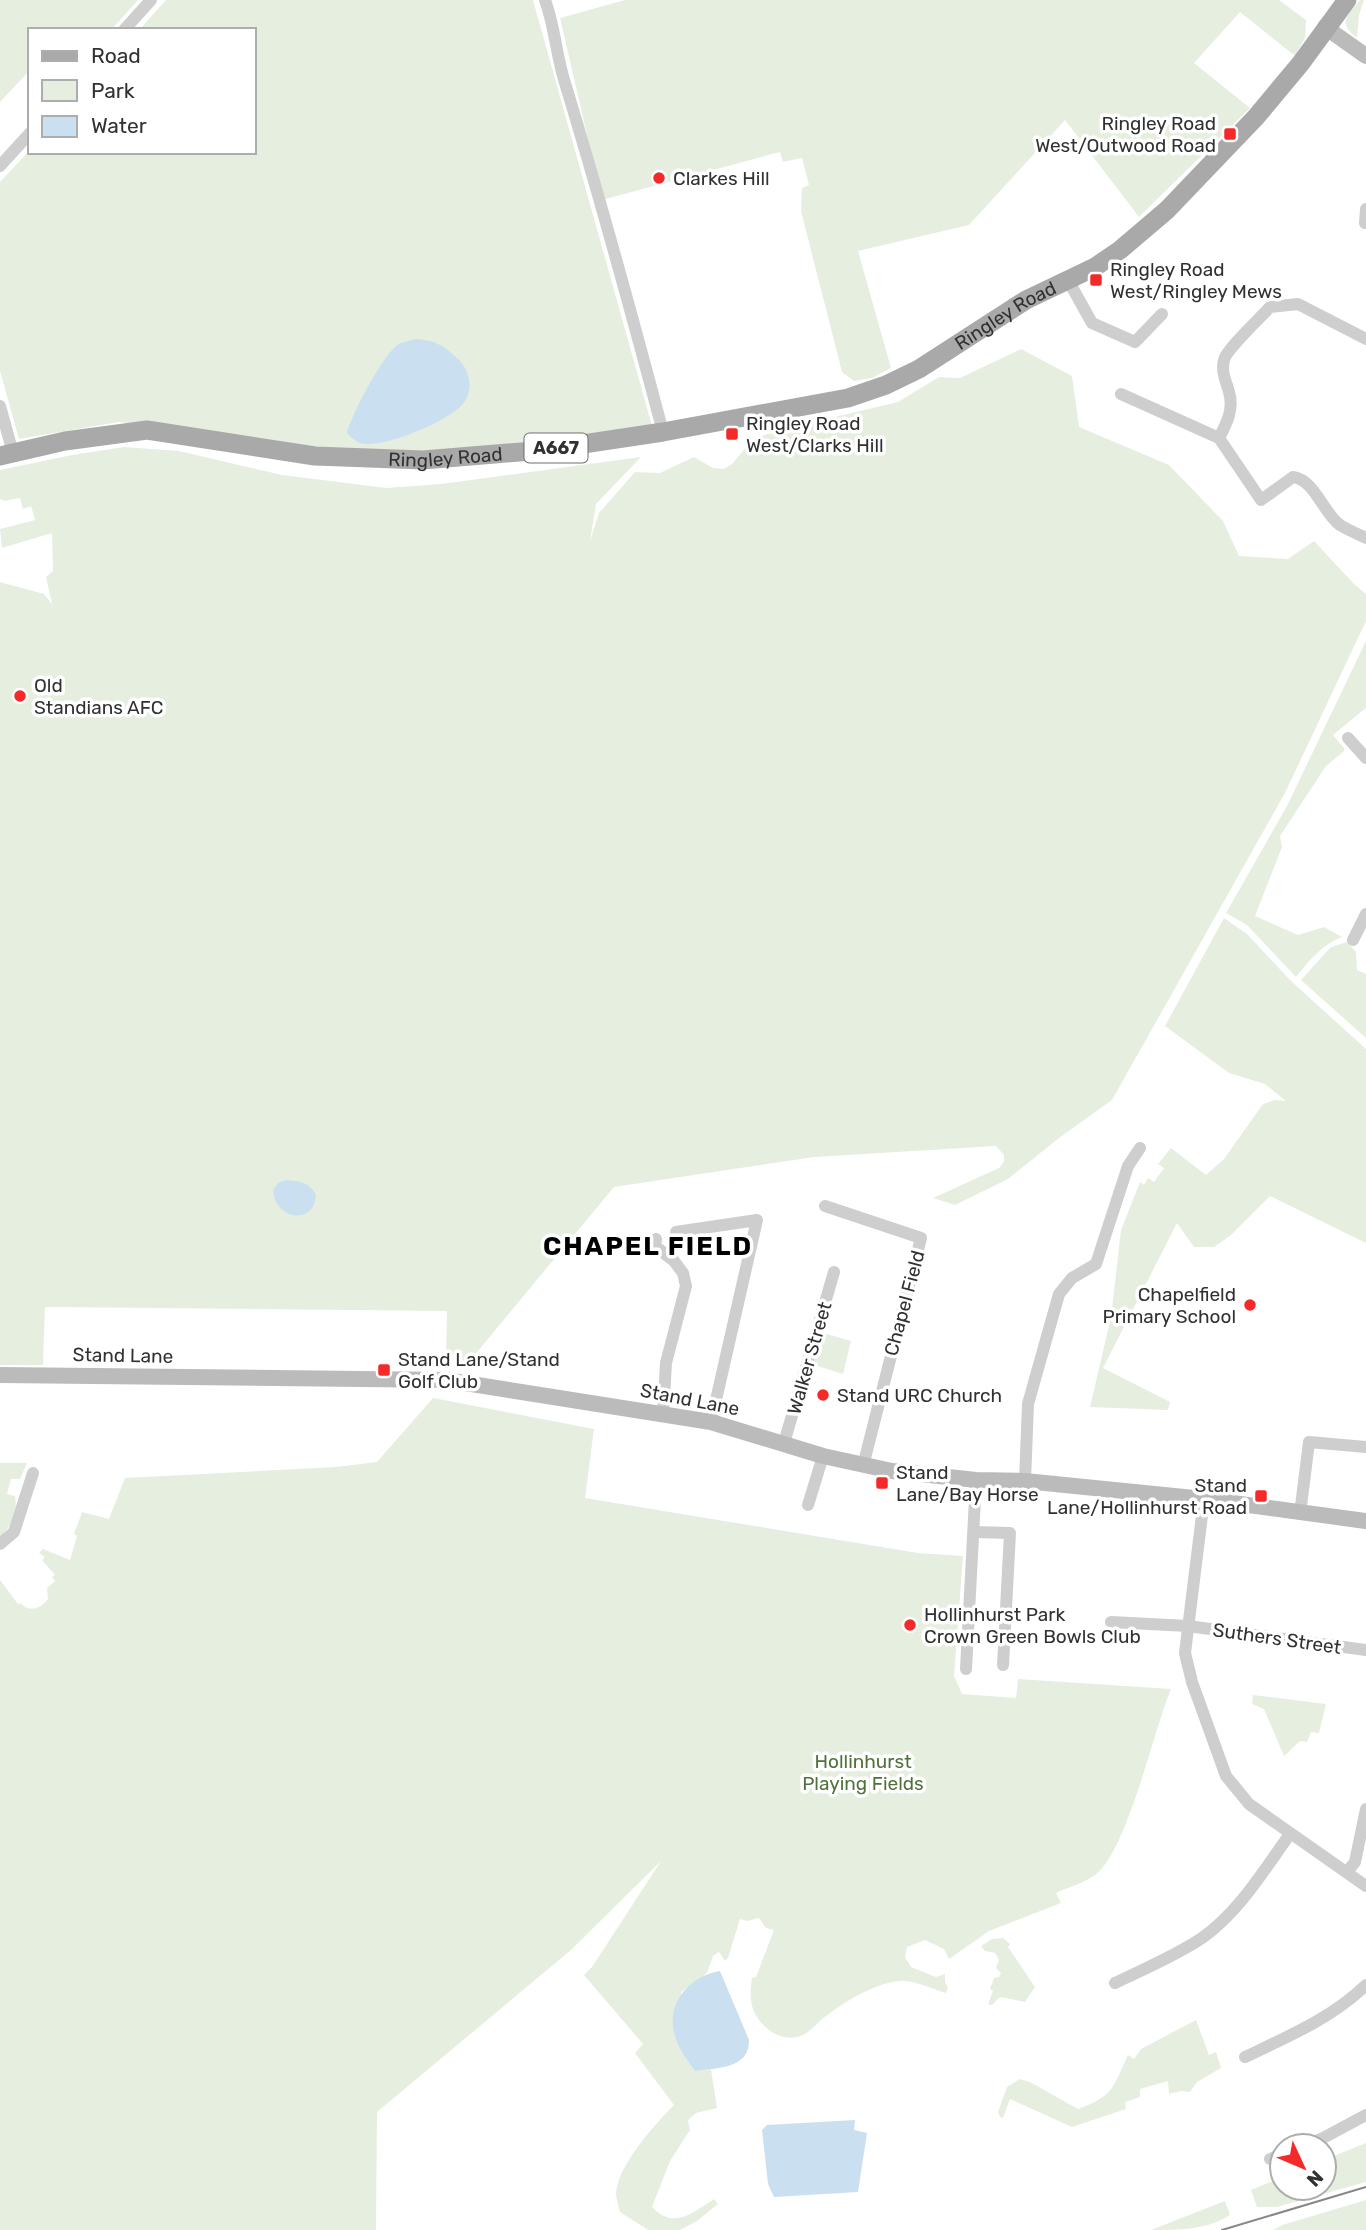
<svg xmlns="http://www.w3.org/2000/svg" width="1366" height="2230" viewBox="0 0 1366 2230" font-family="Rubik,sans-serif">
  <style>
    .green { fill: #e6efdf }
    .water { fill: #cadff0 }
    .lines { fill: none; stroke-linecap: round; stroke-linejoin: round }
    .street { stroke: #cecece; stroke-width: 12 }
    .secondary { stroke: #bbb; stroke-width: 16 }
    .primary { stroke: #a9a9a9; stroke-width: 19 }
    .tram { stroke: #868686; stroke-width: 2 }
    .poi-dot { fill: #f3292a; stroke: #fff; stroke-width: 2.5 }
    .labels { text-anchor: middle; stroke-width: 7; stroke-linejoin: round; paint-order: stroke }
    .shield { fill: #fff; stroke: #6f6f6f; stroke-width: 2 }
    .shield-label { font-size: 18px; font-weight: bold; fill: #313131 }
    .poi-label { font-size: 19px; fill: #313131; stroke: #fff; text-anchor: start }
    .street-label { font-size: 19px; fill: #313131; stroke: #fff }
    .park-label { font-size: 19px; fill: #50723a; stroke: #fff }
    .district-label { font-size: 26px; font-weight: bold; letter-spacing: 2px; fill: #000; stroke: #fff }
  </style>
  <rect width="100%" height="100%" fill="#fff"/>
  <g class="green">
    <path d="M0,0H138L111,30H30V70L0,102Z"/>
    <path d="M166,0H533L652,426L439,452L319,451L202,431L119,422L19,439L0,371V182L30,150V152H254V30H139Z"/>
    <path d="M625,0H1279L1306,20L1305,38L1295,56L1240,12L1194,63L1250,108L1139,217L1065,120L969,225L858,251L891,368L872,378L854,381L842,372L801,211L802,188L809,185L802,158L783,162L780,152L602,200L560,18Z"/>
    <path d="M1360,0H1364L1359,15L1357,38C1337,22 1347,17 1360,0Z"/>
    <path d="M1021,349L1072,376L1079,427L1169,465L1223,521L1239,556L1288,559L1314,541L1354,584L1366,594V621L1285,793L1112,1100L1059,1138L1008,1179L955,1205L933,1198L999,1168L1004,1162V1155L996,1146L814,1157L614,1187L468,1363L446,1360L447,1311L45,1307L43,1365H0V582L44,594L52,604L46,577L53,571L52,533L2,548L0,529L35,520L31,506L23,509L20,498L5,501L0,499V470L72,455L124,447L179,451L282,475L386,488L441,484L641,457L596,504L590,541L599,513L635,472L660,473L694,457L713,468L723,469L732,464L754,438L801,425L898,402L939,377L960,378Z"/>
    <path d="M1366,641V708L1333,735L1344,748V751L1326,766L1280,836L1282,847L1255,916L1298,935L1324,927L1342,937C1321,945 1310,960 1296,977L1247,925L1226,913L1287,806Z"/>
    <path d="M1224,918L1247,934L1291,981L1366,1049V1243L1270,1196L1231,1235L1214,1247H1194L1177,1223L1103,1368L1170,1402L1168,1410L1090,1407L1111,1317L1121,1230L1140,1182L1144,1185L1148,1178L1154,1182L1164,1168L1158,1164L1171,1148L1206,1175L1224,1159L1263,1104L1275,1100L1286,1101L1265,1084L1229,1073L1165,1026Z"/>
    <path d="M1347,942L1356,952L1357,970L1366,974V1038L1301,980L1331,947Z"/>
    <path d="M824,1333L851,1341L843,1374L811,1364L819,1335H823Z"/>
    <path d="M433,1398L594,1429L585,1498L918,1553L963,1556L954,1676L962,1694L1016,1698L1018,1679L1171,1689C1154,1729 1127,1852 1095,1875C1084,1883 1069,1887 1056,1893L1061,1903L989,1931L949,1959L944,1949L925,1940L907,1947L905,1957L911,1967L936,1977L945,1974V1982L948,1987L946,1993C932,1989 912,1979 899,1981C873,1984 846,2001 826,2016C819,2021 813,2029 805,2034C782,2047 753,2024 751,2000C750,1993 751,1985 752,1978L756,1977L774,1930L766,1928L759,1918L747,1921L740,1919L728,1958L725,1961L719,1952L713,1956L707,1973L681,1992V2051L695,2071L711,2069L717,2108L696,2113L688,2120L690,2130L670,2161L652,2207C673,2230 693,2213 714,2199L718,2204L697,2221L680,2230H648L620,2212C619,2207 617,2201 616,2195C616,2167 655,2124 674,2105L635,2053L643,2044L584,1975L592,1967L661,1861L571,1950L377,2112L376,2230H0V1580L18,1604L20,1603C30,1613 40,1609 48,1599L47,1588L55,1581L52,1577L55,1575L42,1560L45,1557L39,1553L43,1549L70,1560L77,1536L74,1534L82,1512L109,1519L125,1478L336,1467L377,1462Z"/>
    <path d="M0,1463H27L20,1479H11L7,1494L15,1496C18,1511 12,1527 0,1536Z"/>
    <path d="M1253,1695L1326,1704L1319,1733L1311,1732L1307,1742L1300,1741L1284,1756L1264,1709L1252,1704Z"/>
    <path d="M1003,1938L1010,1944L1008,1947L1035,1987L1025,2002L1000,1997L992,2005L988,2004L993,1991L990,1989L994,1978L999,1977L1001,1973L996,1968L999,1960L995,1953L985,1951L981,1946L992,1939Z"/>
    <path d="M1196,2020L1209,2055L1216,2052L1221,2068L1197,2082L1190,2092L1181,2091L1169,2094L1168,2081L1140,2089V2097L1125,2102L1126,2109L1072,2127L1010,2099L1003,2118L1000,2117L998,2112L1007,2087L1020,2079L1030,2082L1078,2109C1114,2096 1113,2087 1128,2055L1134,2059L1141,2049Z"/>
    <path d="M1366,2143V2182L1277,2207H1257L1251,2190L1282,2177V2188H1324V2160Z"/>
    <path d="M1366,2200V2230H1273L1282,2225Z"/>
    <path d="M1225,2201L1230,2215C1206,2230 1181,2230 1151,2230Z"/>
  </g>
  <g class="water">
    <path d="M415,339C435,340 443,345 458,359C471,371 475,393 460,407C443,423 383,449 360,443C355,441 351,437 347,433C351,416 384,352 399,344C403,342 410,341 415,339Z"/>
    <path d="M286,1180C299,1181 309,1182 316,1195C314,1226 275,1220 273,1190L278,1183Z"/>
    <path d="M720,1971L749,2040C750,2069 716,2068 695,2071C687,2060 679,2050 675,2036C665,2004 689,1976 720,1971Z"/>
    <path d="M855,2120L854,2130L867,2133L858,2192L774,2197L768,2184L762,2130L767,2125Z"/>
  </g>
  <g class="lines">
    <g class="street">
      <path d="M545,0C555,27 556,55 565,83C600,198 632,315 663,432"/>
      <path d="M124,30L151,0"/>
      <path d="M0,166L30,133"/>
      <path d="M1365,223L1366,209"/>
      <path d="M1068,280L1092,323L1135,342L1162,314"/>
      <path d="M1121,394L1219,438C1227,423 1234,409 1229,392C1226,381 1221,372 1224,360C1226,350 1261,317 1270,307L1298,304L1366,339"/>
      <path d="M0,406L13,453"/>
      <path d="M1219,438L1261,500L1293,477C1315,480 1323,513 1340,525C1348,530 1358,534 1366,538"/>
      <path d="M1348,738L1366,758"/>
      <path d="M1353,940L1366,914"/>
      <path d="M825,1206L921,1238L863,1466"/>
      <path d="M676,1232L757,1220L711,1422"/>
      <path d="M656,1239L655,1246L674,1261L683,1273L686,1286L666,1363L663,1415"/>
      <path d="M784,1443L834,1272"/>
      <path d="M1025,1481L1028,1404L1059,1294L1072,1278L1096,1264L1128,1166L1140,1148"/>
      <path d="M1204,1499L1185,1653L1192,1682L1226,1776L1249,1804L1366,1886"/>
      <path d="M808,1505L823,1456"/>
      <path d="M1300,1514L1309,1442L1366,1447"/>
      <path d="M974,1532L1010,1533L1003,1665"/>
      <path d="M0,1544L14,1532L33,1473"/>
      <path d="M1111,1622L1188,1626L1366,1650"/>
      <path d="M966,1669L976,1480"/>
      <path d="M1347,1872L1355,1862L1366,1809"/>
      <path d="M1115,1983C1144,1969 1175,1956 1202,1938C1239,1912 1264,1870 1290,1834"/>
      <path d="M1245,2057C1287,2037 1332,2018 1366,1985"/>
      <path d="M1303,2146L1323,2138L1366,2115"/>
      <path d="M1270,2159L1282,2154"/>
    </g>
    <g class="secondary">
      <path d="M1325,27L1366,56"/>
      <path d="M0,1375L446,1380L711,1422L823,1456L892,1471L976,1480L1025,1481L1204,1499L1366,1521"/>
    </g>
    <path class="primary" id="s1" d="M0,456L65,441L147,430L315,456L423,460L543,450L663,432L848,398L886,385L919,369L1026,300L1095,267L1120,250L1167,210L1256,117L1301,63L1347,0"/>
    <path class="tram" d="M1222,2230L1366,2187"/>
  </g>
  <g class="poi-dot">
    <rect x="1223" y="127" width="14" height="14" rx="3.5"/>
    <circle cx="659" cy="178" r="7"/>
    <rect x="1089" y="273" width="14" height="14" rx="3.5"/>
    <rect x="725" y="427" width="14" height="14" rx="3.5"/>
    <circle cx="20" cy="696" r="7"/>
    <circle cx="1250" cy="1305" r="7"/>
    <rect x="377" y="1363" width="14" height="14" rx="3.5"/>
    <circle cx="823" cy="1395" r="7"/>
    <rect x="875" y="1476" width="14" height="14" rx="3.5"/>
    <rect x="1254" y="1489" width="14" height="14" rx="3.5"/>
    <circle cx="910" cy="1625" r="7"/>
  </g>
  <g class="labels">
    <rect class="shield" x="524.5" y="433.5" width="63" height="29" rx="5"/>
    <g class="shield-label">
      <text x="556" y="454">A667</text>
    </g>
    <g class="poi-label">
      <text x="1216" y="130" text-anchor="end">Ringley Road<tspan x="1216" dy="22">West/Outwood Road</tspan></text>
      <text x="673" y="185">Clarkes Hill</text>
      <text x="1110" y="276">Ringley Road<tspan x="1110" dy="22">West/Ringley Mews</tspan></text>
      <text x="746" y="430">Ringley Road<tspan x="746" dy="22">West/Clarks Hill</tspan></text>
      <text x="34" y="692">Old<tspan x="34" dy="22">Standians AFC</tspan></text>
      <text x="1236" y="1301" text-anchor="end">Chapelfield<tspan x="1236" dy="22">Primary School</tspan></text>
      <text x="398" y="1366">Stand Lane/Stand<tspan x="398" dy="22">Golf Club</tspan></text>
      <text x="837" y="1402">Stand URC Church</text>
      <text x="896" y="1479">Stand<tspan x="896" dy="22">Lane/Bay Horse</tspan></text>
      <text x="1247" y="1492" text-anchor="end">Stand<tspan x="1247" dy="22">Lane/Hollinhurst Road</tspan></text>
      <text x="924" y="1621">Hollinhurst Park<tspan x="924" dy="22">Crown Green Bowls Club</tspan></text>
    </g>
    <g class="street-label">
      <text dy="7" stroke="none"><textPath href="#s1" startOffset="1036">Ringley Road</textPath></text>
      <text dy="7" stroke="none"><textPath href="#s1" startOffset="450">Ringley Road</textPath></text>
      <text transform="translate(904 1303) rotate(-75)" y="7">Chapel Field</text>
      <text transform="translate(123 1355) rotate(1)" y="7">Stand Lane</text>
      <text transform="translate(809 1358) rotate(-74)" y="7">Walker Street</text>
      <text transform="translate(690 1399) rotate(11)" y="7">Stand Lane</text>
      <text transform="translate(1277 1638) rotate(8)" y="7">Suthers Street</text>
    </g>
    <g class="park-label">
      <text x="863" y="1768">Hollinhurst<tspan x="863" dy="22">Playing Fields</tspan></text>
    </g>
    <g class="district-label">
      <text x="648" y="1255">CHAPEL FIELD</text>
    </g>
  </g>
  <rect x="28" y="28" width="228" height="126" fill="#ffffff" stroke="#adadad" stroke-width="2"/>
  <rect x="42" y="51" width="35" height="10" fill="#a9a9a9" stroke="#adadad" stroke-width="2"/>
  <text x="91" y="63" font-size="21" fill="#313131">Road</text>
  <rect x="42" y="80" width="35" height="21" fill="#e6efdf" stroke="#adadad" stroke-width="2"/>
  <text x="91" y="98" font-size="21" fill="#313131">Park</text>
  <rect x="42" y="116" width="35" height="21" fill="#cadff0" stroke="#adadad" stroke-width="2"/>
  <text x="91" y="133" font-size="21" fill="#313131">Water</text>
  <g transform="translate(1303 2167) rotate(134)"><circle r="33" fill="#ffffff" stroke="#adadad" stroke-width="2"/>
  <path d="M0-5L12 26L0 18L-12 26Z" fill="#f3292a"/>
  <text y="-10" font-size="19" font-weight="bold" text-anchor="middle" fill="#313131">N</text>
  </g>
</svg>
